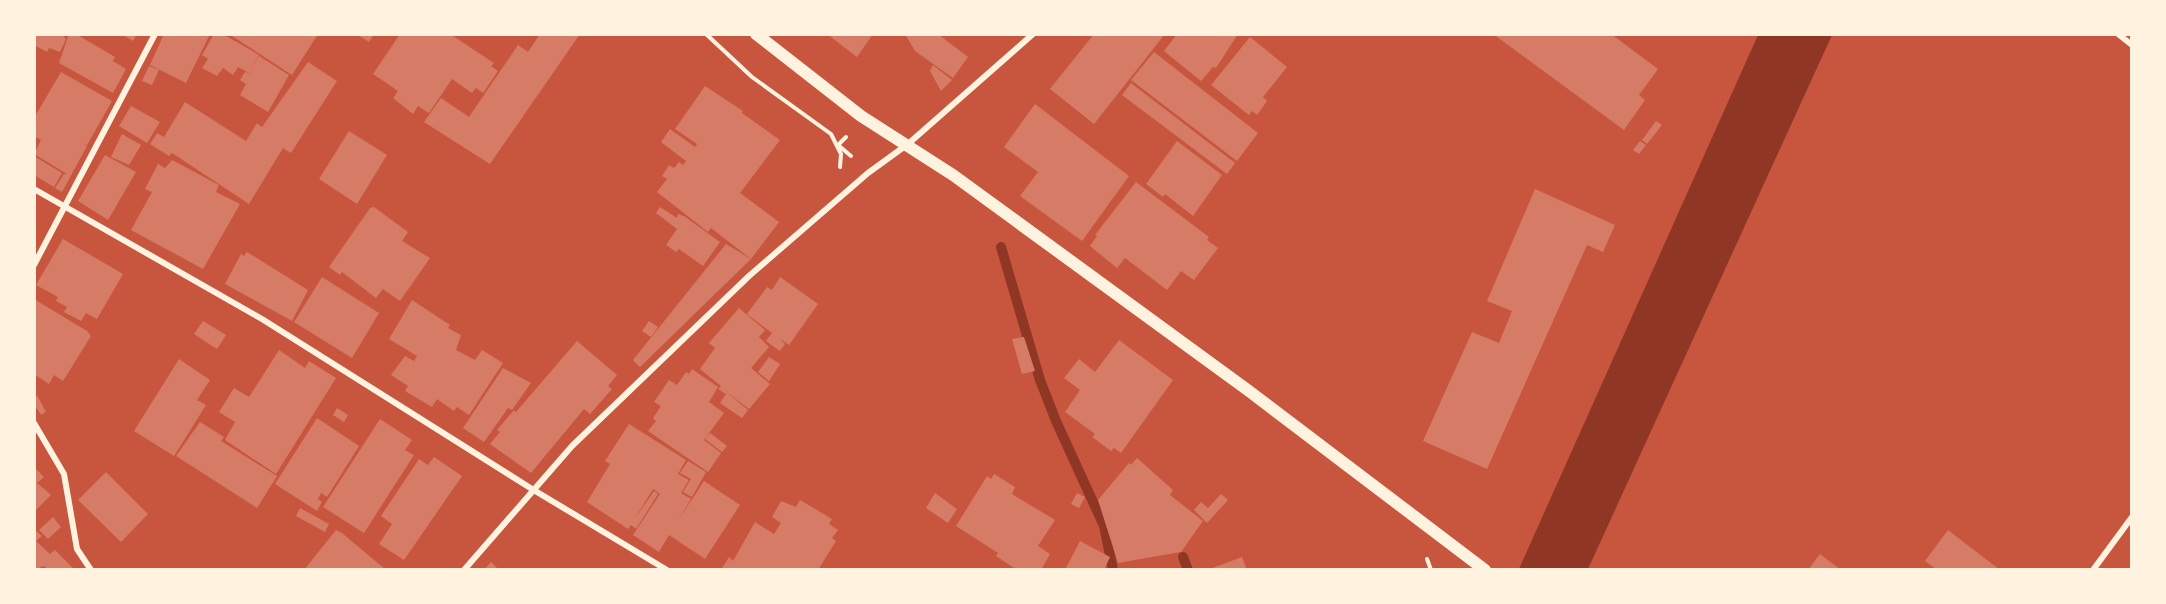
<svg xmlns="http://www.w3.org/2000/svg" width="2166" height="604" viewBox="0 0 2166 604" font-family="'Public Sans',sans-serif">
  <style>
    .water { fill: #8f3625 }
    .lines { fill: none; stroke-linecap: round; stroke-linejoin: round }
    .stream { stroke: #8f3625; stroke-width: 10 }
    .building { fill: #d67c66 }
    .path { stroke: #fff3e0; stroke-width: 4 }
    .minor { stroke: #fff3e0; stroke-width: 6 }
    .secondary { stroke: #fff3e0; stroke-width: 12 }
  </style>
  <rect width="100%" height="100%" fill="#c8553d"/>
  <path class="water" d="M1758,35H1832L1588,569H1519Z"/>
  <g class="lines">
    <g class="stream">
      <path d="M1001,247L1040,380L1056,421L1104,526L1113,570"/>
      <path d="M1183,557L1188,570"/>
    </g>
  </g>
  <g class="building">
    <path d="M34,34H61L66,39L60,52L49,48L47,52L34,45Z"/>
    <path d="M69,34H76L115,57L113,61L126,69L113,93L59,63Z"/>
    <path d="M122,34H137L133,41Z"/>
    <path d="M164,34H210L186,83L150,65Z"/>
    <path d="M214,34H222L237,42L259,55L250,71L259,56L289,75L268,112L240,95L246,84L240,80L245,72L251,74L238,67L233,75L223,68L217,76L202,68L208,59L202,55Z"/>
    <path d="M229,34H318L292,75Z"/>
    <path d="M356,34H374L369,42Z"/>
    <path d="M400,34H450L494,63L491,66L498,71L483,93L476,88L472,93L452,79L429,113L418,106L413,114L393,98L398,91L373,74Z"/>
    <path d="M540,34H580L490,164L424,122L441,98L469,117L518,45L528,52Z"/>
    <path d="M827,34H873L857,57Z"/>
    <path d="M905,34H938L968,57L953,78L915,51Z"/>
    <path d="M1094,34H1165L1094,124L1050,89Z"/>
    <path d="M1177,34H1238L1216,68L1213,67L1201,81L1164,51Z"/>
    <path d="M1493,34H1611L1658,69L1639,95L1645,100L1624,130Z"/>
    <path d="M1250,37L1287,67L1263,97L1267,101L1257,115L1252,111L1249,115L1211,85Z"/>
    <path d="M1154,52L1258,133L1237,161L1131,80Z"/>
    <path d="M308,62L337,81L291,153L283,148L249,204L172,153L169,156L150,144L157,133L164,137L185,102L246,141L257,123L262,127Z"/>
    <path d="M933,65L952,80L941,91L930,71Z"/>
    <path d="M149,66L159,70L152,85L142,81Z"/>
    <path d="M61,72L112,101L87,145L83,144L87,146L62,192L55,188L64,174H67L34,154L41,140L34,136V118Z"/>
    <path d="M1131,83L1235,163L1227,174L1122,95Z"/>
    <path d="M705,86L743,111L742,113L780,140L740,193L779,222L751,259L711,228L708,232L657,192L667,179L662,176L669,165L674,168L679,162L683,165L686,161L661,142L670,129L695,147L697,144L675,129Z"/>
    <path d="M1035,104L1129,176L1082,241L1020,196L1038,172L1004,147Z"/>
    <path d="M131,106L160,122L147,143L119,126Z"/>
    <path d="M1656,121L1662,125L1647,144L1642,140Z"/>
    <path d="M349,131L387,155L357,204L319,179Z"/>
    <path d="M122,134L141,145L129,165L111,157Z"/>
    <path d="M1177,141L1222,175L1193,216L1165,194L1163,197L1146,184Z"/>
    <path d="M1640,141L1646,145L1639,154L1633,150Z"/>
    <path d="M105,155L136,172L108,220L78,201Z"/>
    <path d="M34,156L62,173L54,187L34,175Z"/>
    <path d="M172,160L219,185L216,192L240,204L203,269L131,230L152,192L145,189L158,164L165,168Z"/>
    <path d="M1136,182L1209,237L1207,240L1218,248L1194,280L1181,271L1167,290L1125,258L1117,268L1090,246L1097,236L1095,235Z"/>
    <path d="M1535,189L1615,225L1603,252L1587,245L1487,469L1423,441L1472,332L1499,343L1512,311L1487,301Z"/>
    <path d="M374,207L408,232L402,241L430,258L400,301L383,289L376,298L342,272L340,275L329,267L370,208Z"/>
    <path d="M660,207L677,218L678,214L684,216L720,242L703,266L679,249L676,252L666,245L677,229L656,213Z"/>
    <path d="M63,239L123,274L97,319L86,313L81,321L64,312L67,307L56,301L58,297L36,285Z"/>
    <path d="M726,244L751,259L640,367L633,360Z"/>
    <path d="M247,252L308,290L292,321L225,284L241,254L244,256Z"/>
    <path d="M322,277L379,313L352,358L294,322Z"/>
    <path d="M780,277L818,304L789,345L780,339L785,344L780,351L766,341L772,333L747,314L767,287L772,290Z"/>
    <path d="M34,299L87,331L91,336L63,381L54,375L49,384L34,374Z"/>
    <path d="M412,300L450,325L448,328L461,335L456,350L475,360L482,350L503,363L469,415L457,407L454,411L437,399L432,407L405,391L408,386L391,375L405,356L414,361L417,356L389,339Z"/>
    <path d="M739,308L765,330L759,337L769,347L751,368L770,384L749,409L723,389L748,410L742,418L720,403L726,394L718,389L721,386L700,369L715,348L709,343Z"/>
    <path d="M203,321L226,335L217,349L194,334Z"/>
    <path d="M649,321L658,327L651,337L642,331Z"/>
    <path d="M1024,337L1035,371L1022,374L1012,339Z"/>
    <path d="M1119,340L1173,380L1121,453L1114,448L1111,451L1092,437L1095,434L1065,412L1080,390L1064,378L1079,359L1095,372Z"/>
    <path d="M577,341L617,375L608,386L612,389L590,414L584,409L531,473L490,444L500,432L497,430L514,410L516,412Z"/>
    <path d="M279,350L305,368L309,361L336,378L276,474L225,440L235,422L219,412L234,388L249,397Z"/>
    <path d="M769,357L780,364L769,381L758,372Z"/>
    <path d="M179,359L210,380L197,400L206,405L174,456L134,431Z"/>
    <path d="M503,368L531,383L512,410L508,408L484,442L463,428Z"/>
    <path d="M692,369L718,387L709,402L724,413L704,440L721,453L708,472L648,431L656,421L653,418L661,406L654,402L669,380L677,385L686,372L689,374Z"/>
    <path d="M37,395L46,412L41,415L34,404Z"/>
    <path d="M337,408L348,415L344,422L333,415Z"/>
    <path d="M317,418L359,446L327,497L321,493L318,499L322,502L317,511L275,484Z"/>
    <path d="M380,419L412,440L405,450L414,455L364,533L323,507Z"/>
    <path d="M200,422L224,437L221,441L277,476L257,508L176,456Z"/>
    <path d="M629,424L686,460L678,474L689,480L681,493L691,499L677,522L704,481L740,505L705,559L669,535L659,552L633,535L660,494L653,489L634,520L654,491L658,494L636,529L631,525L628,529L587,502L610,464L605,461Z"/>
    <path d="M710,433L727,446L722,452L705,439Z"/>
    <path d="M434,457L462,476L404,560L379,544L392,524L381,516L419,459L428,465Z"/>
    <path d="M1137,458L1173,490L1170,495L1203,521L1181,552L1118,563L1098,500L1129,463L1131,465Z"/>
    <path d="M688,461L706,472L692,497L683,492L691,479L680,473Z"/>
    <path d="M34,467L44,477L37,483L51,495L34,512Z"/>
    <path d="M106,472L148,514L121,542L78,500Z"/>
    <path d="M994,474L1015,487L1012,494L1055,520L1038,546L1050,554L1041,570H1017L996,556L998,553L956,526L987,476L991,479Z"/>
    <path d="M935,493L957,509L948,523L926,508Z"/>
    <path d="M1077,493L1085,497L1079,508L1071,504Z"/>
    <path d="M1221,494L1228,500L1207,523L1194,510L1201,502L1208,508Z"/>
    <path d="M800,500L832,519L829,524L838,530L832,538L836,541L818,570H721L729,557L733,561L755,522L774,534L781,523L772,517L781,501L796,507Z"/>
    <path d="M300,508L329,524L325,532L296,516Z"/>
    <path d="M53,517L61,527L48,539L39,530Z"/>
    <path d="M34,529L42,536L36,541L50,554L55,550L75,570H48L44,566L34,570Z"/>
    <path d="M336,530L342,533L386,570H304Z"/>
    <path d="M1948,530L2000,570H1937L1925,561Z"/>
    <path d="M1080,541L1110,557L1104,570H1065Z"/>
    <path d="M1820,554L1841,570H1808Z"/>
    <path d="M1242,557L1247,570H1210V569Z"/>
    <path d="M491,562L499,570H484Z"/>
  </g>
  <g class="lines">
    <g class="path">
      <path d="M706,34L752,77L831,134L841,154L840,167"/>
      <path d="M846,137L838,145L851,156"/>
      <path d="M1427,559L1431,570"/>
    </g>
    <g class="minor">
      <path d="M2118,34L2132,45"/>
      <path d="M34,189L262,319L532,489L667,570"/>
      <path d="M34,265L155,34"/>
      <path d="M34,423L64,474L77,549L91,570"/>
      <path d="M464,570L572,446L749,276L868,173L908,144L1033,34"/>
      <path d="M2093,570L2132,517"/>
    </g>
    <path class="secondary" d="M756,34L861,116L953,175L1249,391L1485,570"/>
  </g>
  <rect width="2166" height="604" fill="none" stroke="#fff3e0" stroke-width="72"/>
</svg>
